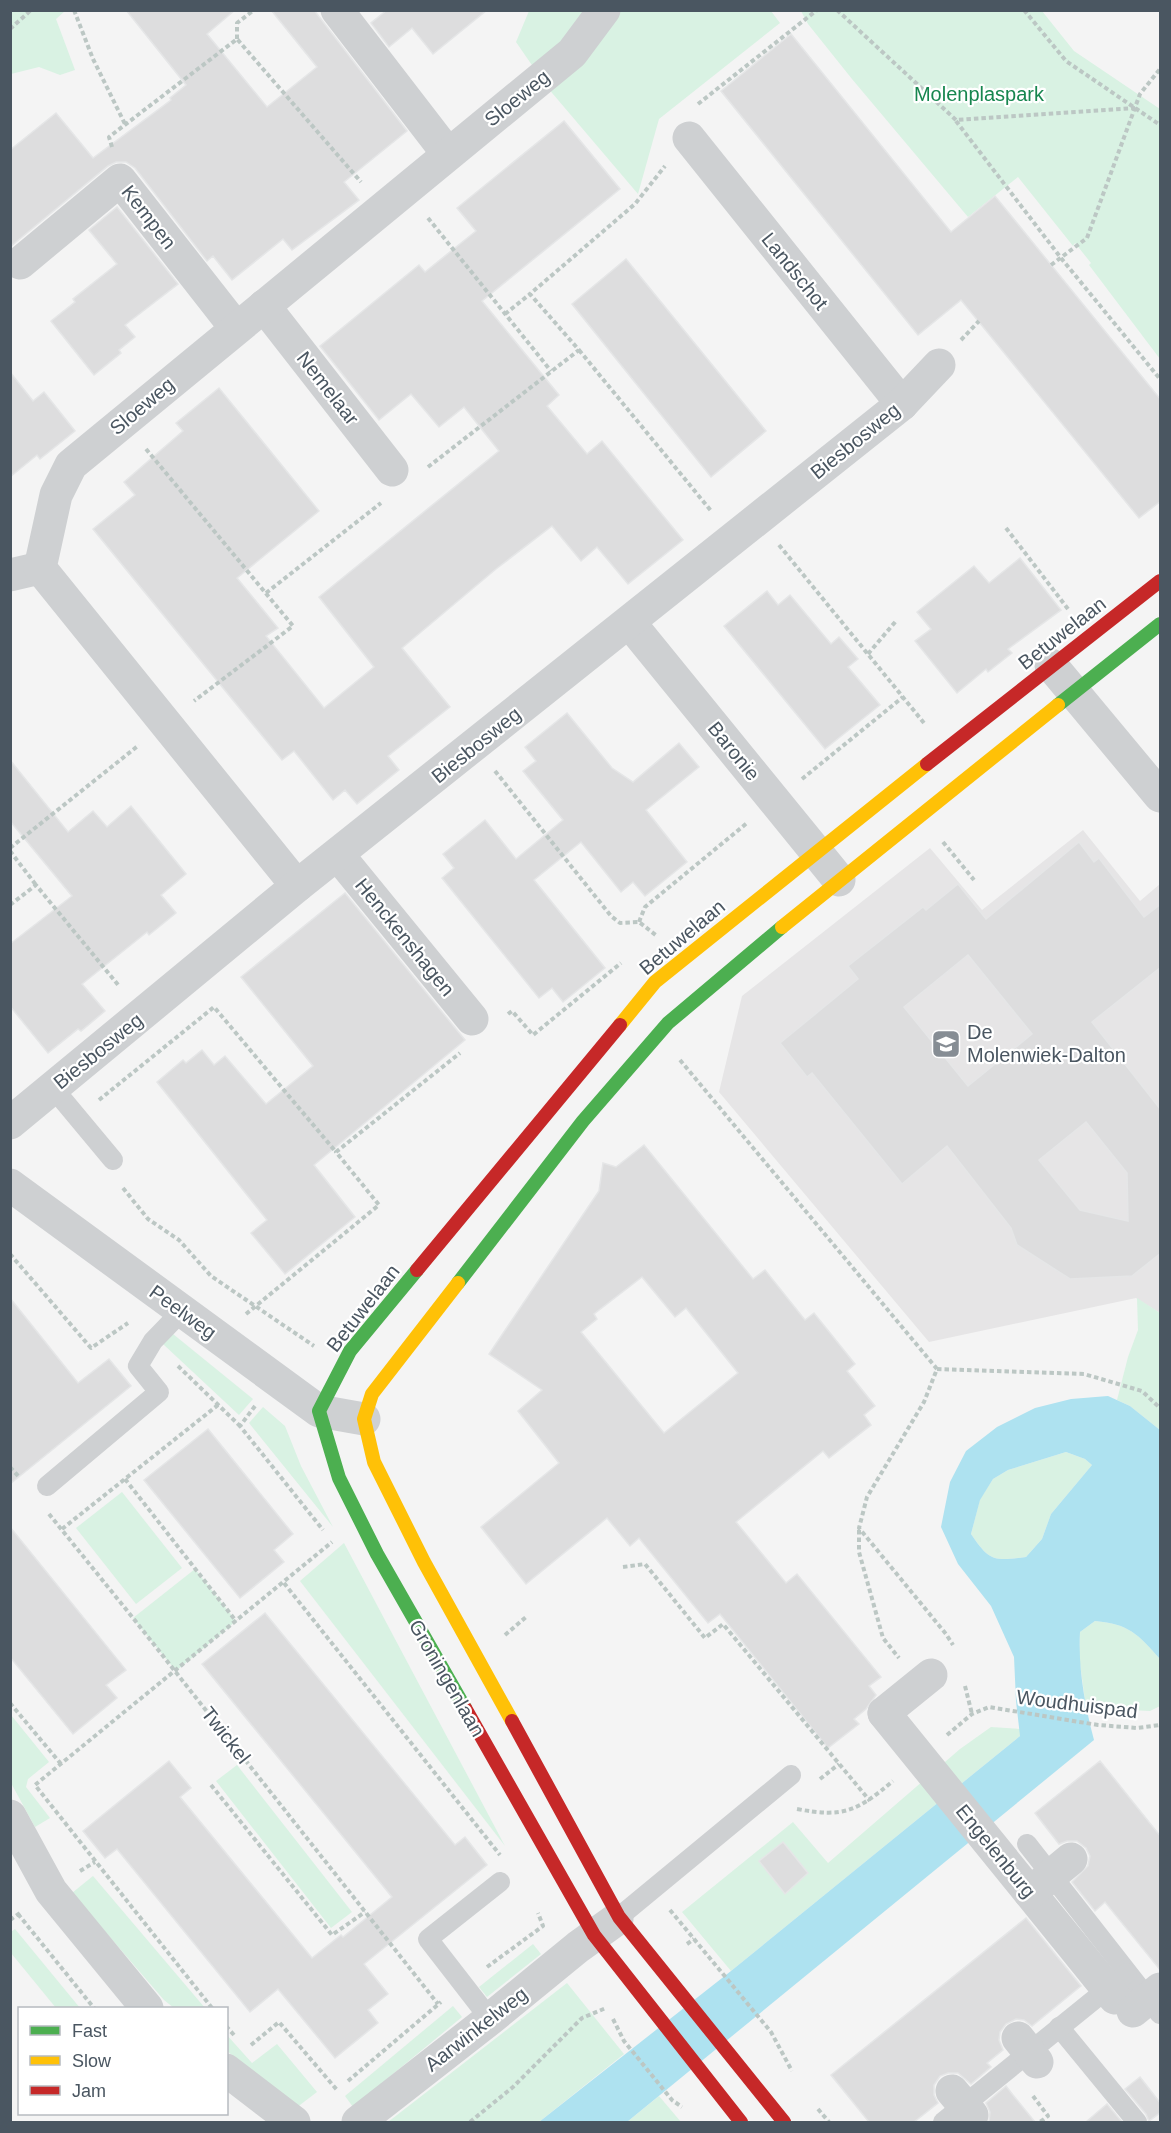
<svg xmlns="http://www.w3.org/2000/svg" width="1171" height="2133" viewBox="0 0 1171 2133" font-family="Arial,sans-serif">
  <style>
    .education { fill: #e6e5e6 }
    .green { fill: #d9f2e3 }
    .water { fill: #aee2f0; fill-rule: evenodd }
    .building { fill: #ddddde; stroke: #e5e6e7; stroke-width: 1.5; fill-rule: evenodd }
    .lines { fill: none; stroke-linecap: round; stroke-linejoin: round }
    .path { stroke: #bcc7c4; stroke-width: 4; stroke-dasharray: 4.5 3; stroke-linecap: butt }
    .lane { stroke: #ced0d2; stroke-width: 20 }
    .street { stroke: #ced0d2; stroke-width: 33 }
    .fast { stroke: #4caf50; stroke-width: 14 }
    .slow { stroke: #ffc107; stroke-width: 14 }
    .jam { stroke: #c62828; stroke-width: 14 }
    .street-bridge { stroke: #ced0d2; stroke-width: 33 }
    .labels { text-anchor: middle; stroke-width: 4.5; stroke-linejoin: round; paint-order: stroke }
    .park-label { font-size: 20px; fill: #17864f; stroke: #fff }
    .street-label { font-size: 20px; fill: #4a5661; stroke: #fff }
    .poi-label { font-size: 20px; fill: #4a5661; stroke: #fff; text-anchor: start }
  </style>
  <rect width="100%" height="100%" fill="#f4f4f4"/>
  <path class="education" d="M1083,830L1140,901L1160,884V1313L1136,1298L929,1342L719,1092L742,996L930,848L982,910Z"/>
  <g class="green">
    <path d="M10,11H65L56,19L75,70L60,75L39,67L11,74Z"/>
    <path d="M529,11H771L780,23L659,119L638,194L547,87L516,42Z"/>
    <path d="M801,11H1042L1074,51L1160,109V359L1089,265L1091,263L1075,243L1073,246L1018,177L968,217L852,79L808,24Z"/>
    <path d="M1137,1298L1160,1313V1430L1130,1406L1117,1400L1128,1357L1138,1330Z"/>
    <path d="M173,1334L253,1399L239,1415L163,1344Z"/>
    <path d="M263,1407L285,1426L301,1466L333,1527L249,1423Z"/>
    <path d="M1066,1452L1085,1459L1092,1465L1051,1514L1042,1539L1026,1557C994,1561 990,1562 971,1534L980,1499L993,1479L1008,1470Z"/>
    <path d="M122,1492L182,1568L136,1604L76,1528Z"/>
    <path d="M344,1543L505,1846L300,1581Z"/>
    <path d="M195,1569L236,1621L176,1671L133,1618Z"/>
    <path d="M1095,1621C1129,1624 1138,1634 1160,1659V1706L1150,1711L1086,1708L1079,1656L1080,1632Z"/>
    <path d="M11,1715L49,1762L28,1779L26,1787L50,1818L35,1827L11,1783Z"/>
    <path d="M991,1727L1021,1729L1020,1736L731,1971L682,1912L793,1822L828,1863L960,1749Z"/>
    <path d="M237,1765L352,1912L331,1928L216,1781Z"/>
    <path d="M93,1876L205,2008H174L164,2000L72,1893Z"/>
    <path d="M15,1929L80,2008H56L11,1953V1932Z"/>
    <path d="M533,1944L541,1954L487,1997L479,1987Z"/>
    <path d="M567,1983L624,2054L539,2122H388Z"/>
    <path d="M453,2006L462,2017L353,2107L345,2096Z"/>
    <path d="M226,2034L252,2063L277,2044L317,2092L296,2108L227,2051Z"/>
    <path d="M659,2096L681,2122H627Z"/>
  </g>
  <path class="water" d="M1108,1396L1130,1406L1160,1430V1659C1138,1634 1129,1624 1095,1621L1080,1632C1078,1669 1085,1705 1094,1740L627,2122H539L731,1971L1020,1736L1016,1701L1014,1657L991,1606L958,1564L941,1527L950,1482L966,1451L997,1427L1035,1408L1071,1399ZM1066,1452L1085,1459L1092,1465L1051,1514L1042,1539L1026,1557C994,1561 990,1562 971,1534L980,1500L993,1479L1008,1470Z"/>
  <g class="building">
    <path d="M126,10H235L207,34L267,107L317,67L271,10H314L407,131L344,182L359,200L292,250L283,239L232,280L213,256L207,261L135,168L126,162H116L108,166L10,247V150L56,113L93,158L171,100L170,98L186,85Z"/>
    <path d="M387,10H487L433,54L412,28L389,47L371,23Z"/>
    <path d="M791,34L951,232L995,196L1161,400V501L1139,518L961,300L918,335L721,91Z"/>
    <path d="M564,121L620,189L482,301L559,395L547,406L587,454L602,441L683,540L628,584L597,547L581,561L552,526L496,569L402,648L450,707L388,756L399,770L357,804L345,790L333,800L294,751L282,760L93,529L135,495L124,482L183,431L176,423L219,388L319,511L237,578L278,628L266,636L324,708L374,667L319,597L499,451L464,407L439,427L411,394L379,420L320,346L419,265L425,272L476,231L457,208Z"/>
    <path d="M117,207L178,284L125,325L135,337L119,350L121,353L94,375L51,321L75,302L73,299L117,264L89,230Z"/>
    <path d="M626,259L766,431L711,477L572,304Z"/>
    <path d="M10,372L33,401L44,392L75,431L40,459L37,455L10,477Z"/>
    <path d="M1020,558L1061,610L1008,649L1012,653L988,672L986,669L957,693L915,641L931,629L917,612L974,566L989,583Z"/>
    <path d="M767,591L778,605L790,595L831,644L839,637L858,659L848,667L880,705L825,749L724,626Z"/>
    <path d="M567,713L612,768L633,782L679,743L699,767L646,810L687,862L645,896L633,882L621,892L581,842L534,880L605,968L563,1002L552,988L539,998L442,878L454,868L443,854L485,820L516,859L563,820L523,771L536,761L525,747Z"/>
    <path d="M10,760L68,832L93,811L107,827L131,806L186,874L161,895L176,913L149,935L147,932L82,984L105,1011L81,1031L78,1029L48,1053L10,1006V944L72,896L10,821Z"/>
    <path d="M1079,842L1094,862L1099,858L1144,917L1161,904V967L1092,1022L1161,1110V1253L1132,1276L1070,1279L1017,1245L1011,1228L947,1146L902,1184L812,1073L807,1077L780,1043L858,979L848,966L923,907L926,910L958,884L986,919ZM968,955L1032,1034L968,1086L904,1007ZM1086,1122L1127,1173L1128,1221L1080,1210L1039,1160Z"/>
    <path d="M345,893L465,1040L314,1165L355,1217L285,1274L251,1233L267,1220L157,1082L183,1060L186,1063L202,1050L214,1065L225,1056L266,1104L313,1066L241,977Z"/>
    <path d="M644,1145L753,1279L765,1270L805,1320L814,1313L855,1364L847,1371L875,1406L864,1415L871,1425L829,1458L823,1451L736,1522L786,1583L797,1574L881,1677L869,1686L876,1695L866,1709L854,1719L859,1724L828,1748L720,1614L708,1623L639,1538L630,1546L607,1518L526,1584L481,1527L559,1463L518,1411L542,1390L489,1354L599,1191L603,1163L616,1167ZM642,1277L675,1317L686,1308L738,1373L664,1433L581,1332L597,1319L594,1314Z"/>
    <path d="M10,1298L78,1383L109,1359L131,1386L10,1484Z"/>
    <path d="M208,1429L293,1534L274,1550L284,1562L240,1598L144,1480Z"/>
    <path d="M10,1527L126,1670L106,1685L117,1698L73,1734L10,1657Z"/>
    <path d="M265,1613L455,1845L465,1837L487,1865L364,1964L388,1994L368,2010L378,2023L335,2058L278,1989L250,2012L117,1849L105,1858L83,1831L169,1761L191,1788L180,1797L312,1958L341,1935L343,1937L392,1897L202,1664Z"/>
    <path d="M1100,1761L1161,1837V1971L1105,1902L1095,1911L1072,1882L1088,1866L1090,1856L1086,1848L1077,1841H1067L1059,1844L1035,1813Z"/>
    <path d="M783,1842L808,1873L785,1894L759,1861Z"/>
    <path d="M1026,1918L1081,1986L1032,2026L1024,2020L1016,2019L1006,2024L1000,2032L999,2040L1003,2050L987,2063L991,2067L971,2084L958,2073H948L940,2076L934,2085V2095L938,2103L914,2122H869L831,2075Z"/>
    <path d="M1140,2077L1161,2104V2112L1149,2121L1146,2114L1125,2089Z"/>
    <path d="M1006,2086L1013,2095L1035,2122H989L990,2112L986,2103Z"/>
    <path d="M1107,2104L1122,2122H1086Z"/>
  </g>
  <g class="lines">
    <g class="path">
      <path d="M74,10L93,59L125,124"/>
      <path d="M837,10L956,120L1135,108"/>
      <path d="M1024,10L1066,61L1160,125"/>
      <path d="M10,29L31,10"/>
      <path d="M237,39V23L254,10"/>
      <path d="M698,104L817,10"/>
      <path d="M956,121L1061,258L1160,379"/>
      <path d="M112,147L109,137L237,39L361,182"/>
      <path d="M428,218L551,371"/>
      <path d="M1051,265L1087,238L1140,94L1160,69"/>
      <path d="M505,314L530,294"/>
      <path d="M961,340L979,321"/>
      <path d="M579,350L712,512"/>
      <path d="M146,449L293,626L194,701"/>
      <path d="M428,467L579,350L530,294L635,204L665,166"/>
      <path d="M1006,528L1068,609"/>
      <path d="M779,545L924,723"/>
      <path d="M266,593L381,503"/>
      <path d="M868,654L896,621"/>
      <path d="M495,771L611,916L620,923L639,922L657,936"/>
      <path d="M802,779L903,697"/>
      <path d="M943,842L974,880"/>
      <path d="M10,848L139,745"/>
      <path d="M10,851L36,885"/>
      <path d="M10,905L36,885L119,986"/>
      <path d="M639,922L645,907L747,823"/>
      <path d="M508,1014L512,1011L533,1035L621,963"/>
      <path d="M680,1060L937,1369L924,1402L867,1497L859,1528L946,1634L953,1645"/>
      <path d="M99,1100L214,1007L336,1152"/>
      <path d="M123,1188L148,1219L179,1240L211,1276L314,1346"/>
      <path d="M10,1254L91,1348L128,1323"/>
      <path d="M246,1314L379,1205L336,1152L460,1053"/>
      <path d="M178,1366L240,1426"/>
      <path d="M937,1369L1084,1374L1142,1391L1160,1408"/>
      <path d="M255,1406L240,1426L323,1530"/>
      <path d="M10,1467L20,1478"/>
      <path d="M125,1479L236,1621"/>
      <path d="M49,1514L133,1618L438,2004"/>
      <path d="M62,1529L218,1405"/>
      <path d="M859,1530V1552L883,1638L899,1658"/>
      <path d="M623,1567L645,1564L705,1638L723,1624L870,1801"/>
      <path d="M284,1583L500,1855"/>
      <path d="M505,1635L526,1617"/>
      <path d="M965,1686L972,1714"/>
      <path d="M10,1703L61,1764"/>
      <path d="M947,1735L972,1714L989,1707L1098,1725L1137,1728L1160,1725"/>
      <path d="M820,1779L839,1764"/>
      <path d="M211,1785L332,1935L365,1912"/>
      <path d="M797,1809C844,1818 857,1811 893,1781"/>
      <path d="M80,1871L95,1862"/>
      <path d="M670,1910L771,2032L792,2071"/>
      <path d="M18,1914L94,2008"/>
      <path d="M10,1920L20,1913"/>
      <path d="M687,1944L694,1939"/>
      <path d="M487,1967L543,1926L538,1913"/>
      <path d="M212,2008L35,1785L332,1542"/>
      <path d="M613,2019L624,2041L672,2100L682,2107"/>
      <path d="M226,2026L234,2035"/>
      <path d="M251,2045L279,2022L337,2090"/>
      <path d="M348,2081L441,2002"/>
      <path d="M1033,2096L1048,2116L1040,2122"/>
      <path d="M818,2109L829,2122"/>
      <path d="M470,2122L513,2087L582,2018L606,2008"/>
    </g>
    <g class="lane">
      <path d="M53,1088L113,1160"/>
      <path d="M47,1486L159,1392L138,1366L153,1341L182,1311"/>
      <path d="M1027,1844L1160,2014"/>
      <path d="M619,1917L791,1775"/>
      <path d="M490,2019L428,1939L500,1882"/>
      <path d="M1059,2027L1137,2122"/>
      <path d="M943,2122L1127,1973"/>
    </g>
    <g class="street">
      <path d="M337,10L448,154"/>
      <path d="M689,138L902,404"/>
      <path d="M20,263L120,180L236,328"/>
      <path d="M264,306L392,470"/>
      <path d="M10,575L40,568"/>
      <path d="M629,622L839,880"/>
      <path d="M1051,665L1160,796"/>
      <path d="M338,855L472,1019"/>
      <path d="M297,886L40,568L56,495L71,465L572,53L604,10"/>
      <path d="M10,1123L297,886L902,404L939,365"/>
      <path d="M10,1185L319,1411L364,1419"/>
      <path d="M884,1713L931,1675"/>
      <path d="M10,1816L51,1891L147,2008"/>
      <path d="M226,2070L294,2122"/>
      <path d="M358,2122L490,2019L578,1947L617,1919"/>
    </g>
    <g class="fast">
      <path d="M1058,705L1160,624"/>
      <path d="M417,1270L350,1351L319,1411L339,1478L377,1554L465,1708"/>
      <path d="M458,1283L583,1121L668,1023L782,927"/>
    </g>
    <g class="slow">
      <path d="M782,927L1058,705"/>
      <path d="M620,1025L655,982L927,764"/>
      <path d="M458,1283L372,1394L364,1419L374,1462L424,1562L512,1721"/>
    </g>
    <g class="jam">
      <path d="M927,764L1160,581"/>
      <path d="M417,1270L620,1025"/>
      <path d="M465,1708L594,1935L741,2122"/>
      <path d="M512,1721L619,1917L784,2122"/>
    </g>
    <g class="street-bridge">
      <path d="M884,1713L1115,1998"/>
      <path d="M1030,1893L1071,1859"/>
      <path d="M1133,2011L1160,1989"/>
      <path d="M1018,2038L1037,2062"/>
      <path d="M952,2091L972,2115"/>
    </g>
  </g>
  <defs>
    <g id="school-square" transform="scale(1.5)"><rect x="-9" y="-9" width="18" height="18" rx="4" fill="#868d94" stroke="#fff"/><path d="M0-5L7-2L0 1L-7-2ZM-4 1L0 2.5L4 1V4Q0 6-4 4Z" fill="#fff"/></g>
  </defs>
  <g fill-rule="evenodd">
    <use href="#school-square" x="946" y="1044"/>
  </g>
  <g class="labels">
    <g class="park-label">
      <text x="979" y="101">Molenplaspark</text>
    </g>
    <g class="street-label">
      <text transform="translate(517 98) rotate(-39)" y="7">Sloeweg</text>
      <text transform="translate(149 217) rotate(52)" y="7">Kempen</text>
      <text transform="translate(795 271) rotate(51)" y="7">Landschot</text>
      <text transform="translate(328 388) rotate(52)" y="7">Nemelaar</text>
      <text transform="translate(142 406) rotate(-40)" y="7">Sloeweg</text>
      <text transform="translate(855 441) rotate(-39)" y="7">Biesbosweg</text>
      <text transform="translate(1062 633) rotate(-38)" y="7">Betuwelaan</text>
      <text transform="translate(476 745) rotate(-39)" y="7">Biesbosweg</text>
      <text transform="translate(734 751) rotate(51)" y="7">Baronie</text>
      <text transform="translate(405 937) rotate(51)" y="7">Henckenshagen</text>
      <text transform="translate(682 937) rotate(-40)" y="7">Betuwelaan</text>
      <text transform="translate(98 1051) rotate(-39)" y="7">Biesbosweg</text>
      <text transform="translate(363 1308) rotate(-52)" y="7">Betuwelaan</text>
      <text transform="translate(183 1312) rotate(36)" y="7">Peelweg</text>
      <text transform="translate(447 1678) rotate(60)" y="7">Groningenlaan</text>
      <text transform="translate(1077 1704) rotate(7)" y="7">Woudhuispad</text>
      <text transform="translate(226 1735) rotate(52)" y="7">Twickel</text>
      <text transform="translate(996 1851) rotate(51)" y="7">Engelenburg</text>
      <text transform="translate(476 2029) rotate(-38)" y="7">Aarwinkelweg</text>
    </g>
    <g class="poi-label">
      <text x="967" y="1039">De<tspan x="967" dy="23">Molenwiek-Dalton</tspan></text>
    </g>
  </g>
  <rect width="1171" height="2133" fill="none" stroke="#4a5661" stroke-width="24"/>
  <rect x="18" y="2007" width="210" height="108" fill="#ffffff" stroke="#b7bbc0" stroke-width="1.5"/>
  <rect x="30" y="2026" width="30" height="9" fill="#4caf50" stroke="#b7bbc0" stroke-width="1.5"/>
  <text x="72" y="2037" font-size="18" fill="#4a5661">Fast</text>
  <rect x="30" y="2056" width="30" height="9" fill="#ffc107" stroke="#b7bbc0" stroke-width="1.5"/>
  <text x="72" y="2067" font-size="18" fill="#4a5661">Slow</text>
  <rect x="30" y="2086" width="30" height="9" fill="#c62828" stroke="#b7bbc0" stroke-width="1.5"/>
  <text x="72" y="2097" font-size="18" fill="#4a5661">Jam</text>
</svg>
